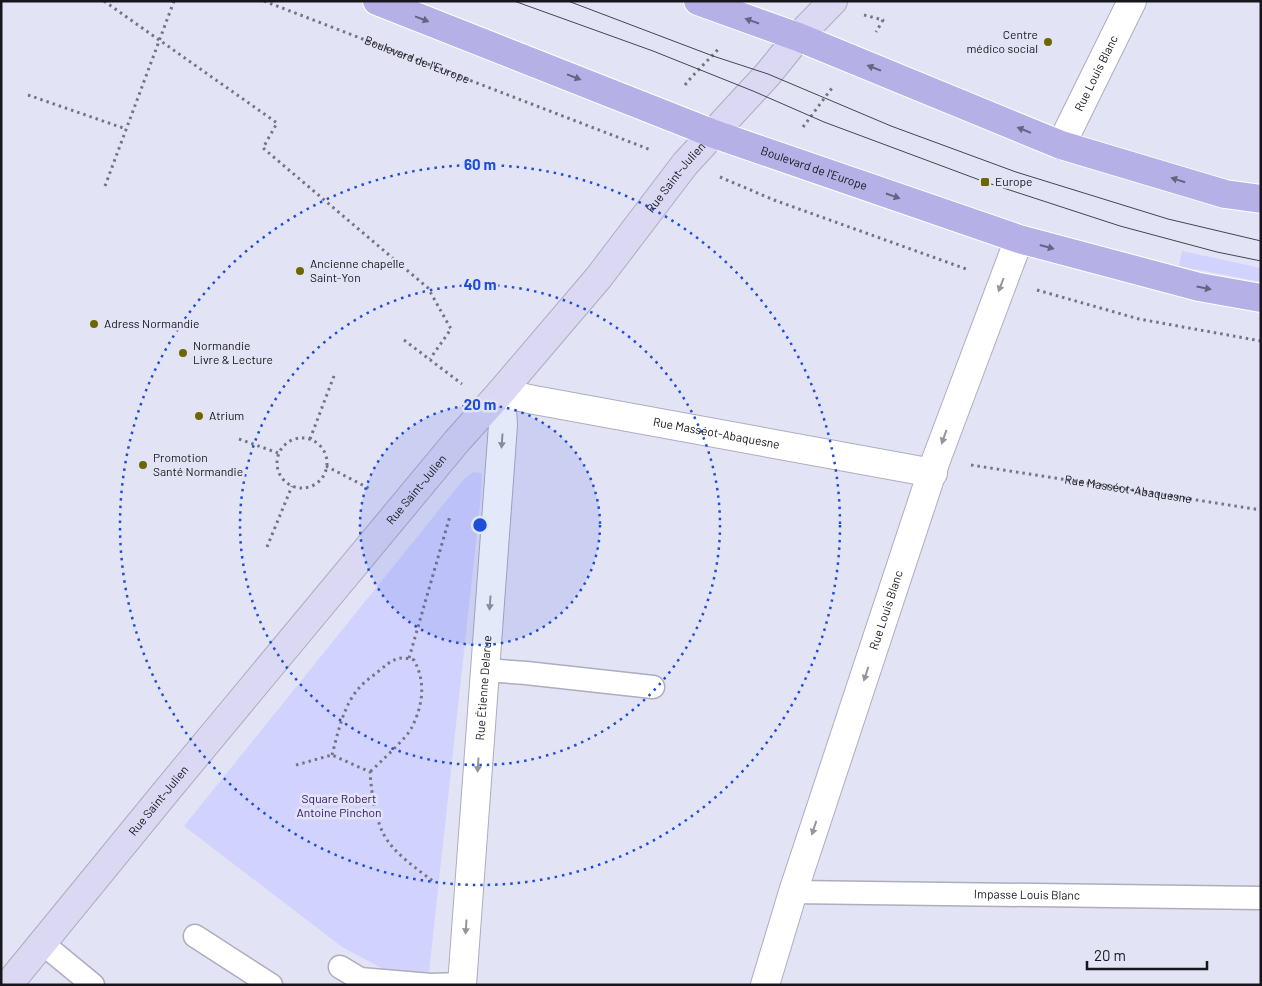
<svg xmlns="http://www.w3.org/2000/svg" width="1262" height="986" viewBox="0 0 1262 986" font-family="Barlow,sans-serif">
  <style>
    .green { fill: #d2d2ff }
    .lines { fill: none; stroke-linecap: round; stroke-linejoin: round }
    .lane-casing { stroke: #adadbf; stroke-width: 25 }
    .street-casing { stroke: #adadbf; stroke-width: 30 }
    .secondary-casing { stroke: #adadbf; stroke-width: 30 }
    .primary-casing { stroke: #fff; stroke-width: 30 }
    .path { stroke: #757581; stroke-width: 3; stroke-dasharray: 2.5 4; stroke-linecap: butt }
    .lane { stroke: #fff; stroke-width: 22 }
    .street { stroke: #fff; stroke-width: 28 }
    .secondary { stroke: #dad8f3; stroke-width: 28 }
    .primary { stroke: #b5b1e7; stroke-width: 28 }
    .tram { stroke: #45454e; stroke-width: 1 }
    .oneway { fill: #666482 }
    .oneway2 { fill: #969699 }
    .ring { fill: none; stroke: #1d4ed8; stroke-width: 2.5; stroke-dasharray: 2.5 5 }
    .poi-dot { fill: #6d6700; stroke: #e3e3f6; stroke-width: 2 }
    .labels { text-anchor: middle; stroke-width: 5; stroke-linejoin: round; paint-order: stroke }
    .poi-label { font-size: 12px; fill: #16161c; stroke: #e3e3f6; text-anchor: start }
    .street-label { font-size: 12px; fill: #16161c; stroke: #e3e3f6 }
    .park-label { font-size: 12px; fill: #2b116e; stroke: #e3e3f6 }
    .centre { fill: #1d4ed8; stroke: #e3e3f6; stroke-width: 2.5 }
    .ring-label { font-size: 15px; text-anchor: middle; font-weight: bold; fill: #1d4ed8; stroke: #e3e3f6; stroke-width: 5; stroke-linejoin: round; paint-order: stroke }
  </style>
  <rect width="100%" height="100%" fill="#e3e3f6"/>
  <g class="green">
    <path d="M1182,251L1261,268V282L1179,266Z"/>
    <path d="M473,472L482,473L481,496L429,972L385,970L342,947L184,826L463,480Z"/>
  </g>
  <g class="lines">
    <g class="lane-casing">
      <g id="lane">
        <path d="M485,670L526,673L653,687"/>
        <path id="s3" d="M793,892L1261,898"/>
        <path d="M195,936L271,985"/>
        <path d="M42,943L93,985"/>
        <path d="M340,967L360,979L431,985L462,984"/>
      </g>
    </g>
    <g class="street-casing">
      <g id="street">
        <path id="s4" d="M1061,145L1132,1"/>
        <path id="s5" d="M462,985L503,425L501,392L529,399L933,473"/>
        <path id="s6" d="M765,985L793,892L936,460L1019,239"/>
      </g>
    </g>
    <g class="secondary-casing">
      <g id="secondary">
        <path id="s7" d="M8,985L169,788L457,441L501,392L599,277L685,164L768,74L798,37L833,1"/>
      </g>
    </g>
    <g class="primary-casing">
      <g id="primary">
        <path id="s8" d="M377,1L714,134L1019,239L1199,287L1261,298"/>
        <path d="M698,1L798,37L1061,145L1225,194L1261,199"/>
      </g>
    </g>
    <g class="path">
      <path d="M104,1L277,123L263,148L428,288L451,329L430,359"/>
      <path id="s1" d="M264,1L651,150"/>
      <path d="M864,15L883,20L876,32"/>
      <path d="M685,85C696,71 709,60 720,47"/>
      <path d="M28,95L126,129"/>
      <path d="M803,127L832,88"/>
      <path d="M720,177L774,200L969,270"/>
      <path d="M105,186L174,1"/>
      <path d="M1037,290L1139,319L1261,341"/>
      <path d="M404,340L462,384"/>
      <circle cx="302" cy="463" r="25"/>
      <path d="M239,439L278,453"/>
      <path d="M310,439L334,376"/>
      <path id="s2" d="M971,465L1261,510"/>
      <path d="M326,466L372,490"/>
      <path d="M267,547L292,486"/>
      <path d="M409,658L450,516"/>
      <path d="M332,755C338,733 343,706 359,688C365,681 373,676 380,670C392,660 398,655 414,660C426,682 423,705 412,727C407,738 380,762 370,772"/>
      <path d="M296,765L332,755L370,772C371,789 375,817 383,833C393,853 416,868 434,882"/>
    </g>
    <use href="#lane" class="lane"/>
    <use href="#street" class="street"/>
    <use href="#secondary" class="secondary"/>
    <use href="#primary" class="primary"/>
    <g class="tram">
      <path d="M514,1L653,51L753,91L824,122L985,182L1120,226L1217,252L1261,261"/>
      <path d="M568,1L713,56L768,74L891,126L1016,172L1168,219L1261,241"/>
    </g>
  </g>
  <defs><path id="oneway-solid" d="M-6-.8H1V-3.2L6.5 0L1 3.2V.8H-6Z" transform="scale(1.25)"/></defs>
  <g class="oneway">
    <use href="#oneway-solid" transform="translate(422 19) rotate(21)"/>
    <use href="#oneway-solid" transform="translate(752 21) rotate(-161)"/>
    <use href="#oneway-solid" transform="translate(874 68) rotate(-159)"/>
    <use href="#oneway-solid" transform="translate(574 77) rotate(21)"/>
    <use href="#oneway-solid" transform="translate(1024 130) rotate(-158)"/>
    <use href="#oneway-solid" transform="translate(1178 180) rotate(-163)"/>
    <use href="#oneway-solid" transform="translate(893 196) rotate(19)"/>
    <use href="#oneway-solid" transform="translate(1047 247) rotate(15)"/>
    <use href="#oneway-solid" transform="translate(1204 288) rotate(11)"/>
  </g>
  <g class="oneway2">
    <use href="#oneway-solid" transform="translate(1001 285) rotate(111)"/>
    <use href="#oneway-solid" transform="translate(944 437) rotate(110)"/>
    <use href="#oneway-solid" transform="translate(502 441) rotate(94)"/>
    <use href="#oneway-solid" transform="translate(490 603) rotate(94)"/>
    <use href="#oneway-solid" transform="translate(866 674) rotate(108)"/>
    <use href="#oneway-solid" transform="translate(478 765) rotate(94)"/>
    <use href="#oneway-solid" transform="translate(814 828) rotate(108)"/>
    <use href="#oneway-solid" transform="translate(466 927) rotate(94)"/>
  </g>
  <circle cx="480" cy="525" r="120" fill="#1d4ed8" fill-opacity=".12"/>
  <g class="ring">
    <circle cx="480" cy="525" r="120"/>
    <circle cx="480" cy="525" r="240"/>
    <circle cx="480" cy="525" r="360"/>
  </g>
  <g class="poi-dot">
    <circle cx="1048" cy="42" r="5"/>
    <rect x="980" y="177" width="10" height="10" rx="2.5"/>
    <circle cx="300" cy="271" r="5"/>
    <circle cx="94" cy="324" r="5"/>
    <circle cx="183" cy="353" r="5"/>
    <circle cx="199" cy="416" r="5"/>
    <circle cx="143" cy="465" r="5"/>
  </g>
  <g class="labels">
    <g class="poi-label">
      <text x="1038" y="39" text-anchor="end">Centre<tspan x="1038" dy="14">médico social</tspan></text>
      <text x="995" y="186">Europe</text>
      <text x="310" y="268">Ancienne chapelle<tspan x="310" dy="14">Saint-Yon</tspan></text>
      <text x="104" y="328">Adress Normandie</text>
      <text x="193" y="350">Normandie<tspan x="193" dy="14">Livre &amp; Lecture</tspan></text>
      <text x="209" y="420">Atrium</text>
      <text x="153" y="462">Promotion<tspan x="153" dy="14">Santé Normandie</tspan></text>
    </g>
    <g class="street-label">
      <text dy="4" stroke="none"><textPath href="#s1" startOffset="164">Boulevard de l'Europe</textPath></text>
      <text dy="4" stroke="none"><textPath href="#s4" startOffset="80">Rue Louis Blanc</textPath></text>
      <text dy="4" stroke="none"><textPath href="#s8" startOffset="468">Boulevard de l'Europe</textPath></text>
      <text dy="4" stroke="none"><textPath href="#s7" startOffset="1048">Rue Saint-Julien</textPath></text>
      <text dy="4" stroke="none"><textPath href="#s5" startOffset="814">Rue Masséot-Abaquesne</textPath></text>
      <text dy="4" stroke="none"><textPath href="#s2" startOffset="159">Rue Masséot-Abaquesne</textPath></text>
      <text dy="4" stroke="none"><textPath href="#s7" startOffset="642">Rue Saint-Julien</textPath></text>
      <text dy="4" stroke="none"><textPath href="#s6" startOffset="394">Rue Louis Blanc</textPath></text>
      <text dy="4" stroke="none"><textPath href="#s5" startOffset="298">Rue Étienne Delarue</textPath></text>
      <text dy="4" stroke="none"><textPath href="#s7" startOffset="238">Rue Saint-Julien</textPath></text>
      <text dy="4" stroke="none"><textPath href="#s3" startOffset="234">Impasse Louis Blanc</textPath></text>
    </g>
    <g class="park-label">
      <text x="339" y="803">Square Robert<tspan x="339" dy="14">Antoine Pinchon</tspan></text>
    </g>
  </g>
  <circle cx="480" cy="525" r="8" class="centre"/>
  <g class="ring-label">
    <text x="480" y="170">60 m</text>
    <text x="480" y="290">40 m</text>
    <text x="480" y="410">20 m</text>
  </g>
  <rect width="1262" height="986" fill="none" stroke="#16161c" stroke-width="5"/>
  <path d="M1087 961v8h120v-8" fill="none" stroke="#16161c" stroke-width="2.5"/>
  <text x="1094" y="961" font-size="15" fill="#16161c" stroke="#e3e3f6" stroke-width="4" paint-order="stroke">20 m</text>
</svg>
